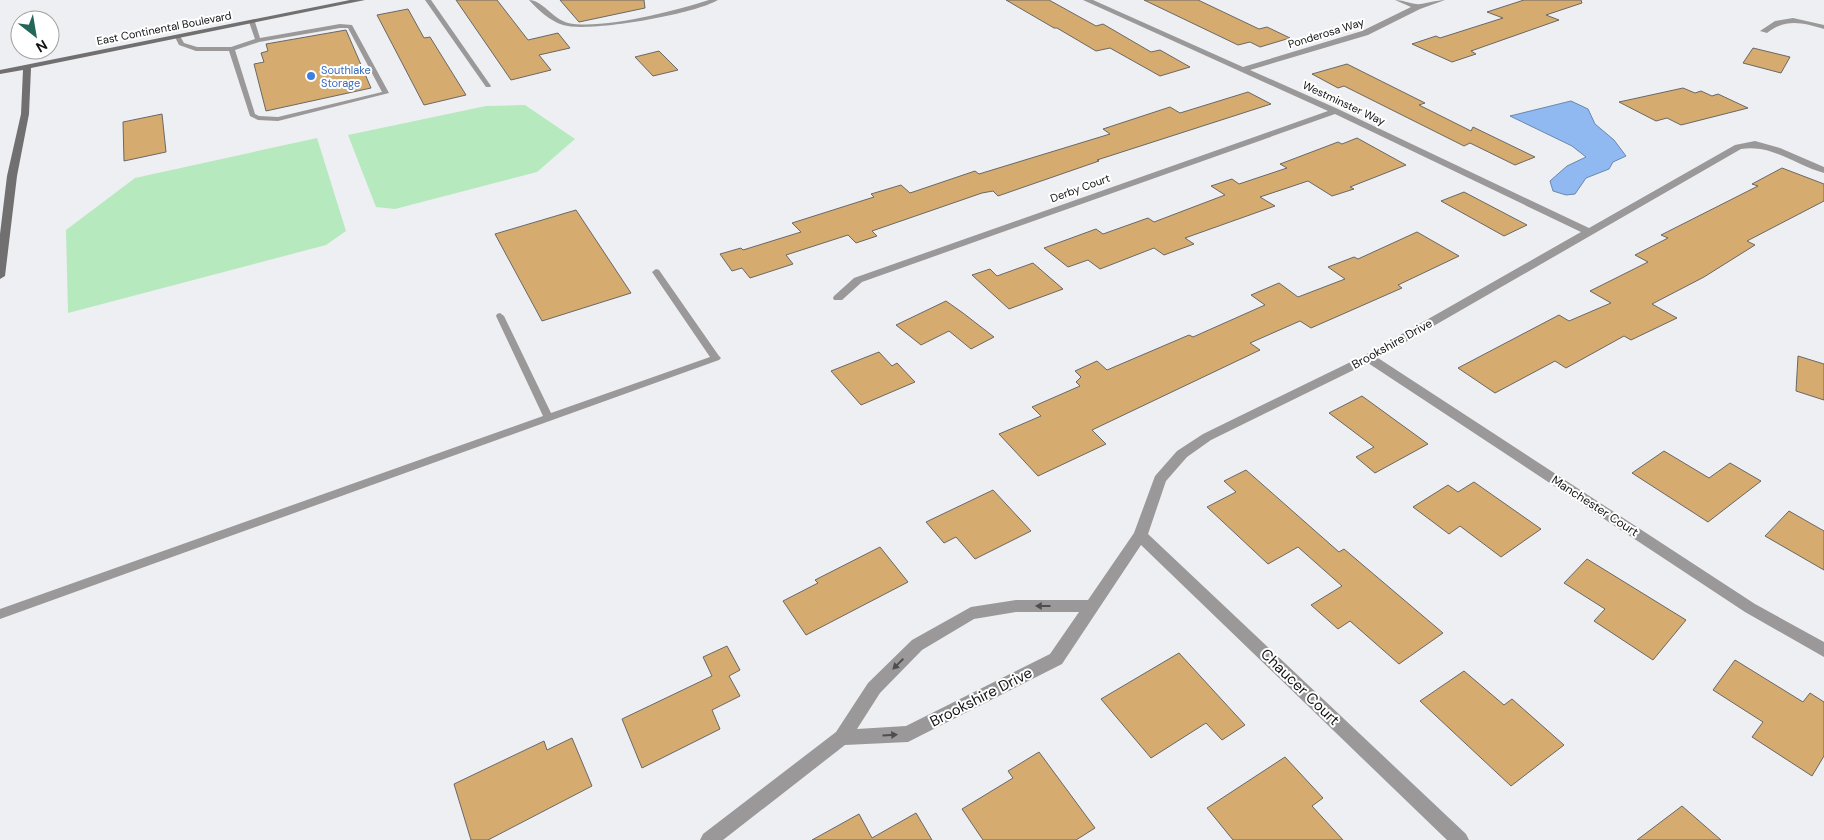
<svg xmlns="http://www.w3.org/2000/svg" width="1824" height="840" viewBox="0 0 1824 840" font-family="'DM Sans',sans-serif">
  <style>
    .green { fill: #b6e9bd }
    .water { fill: #8fb9f0; stroke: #6a87ae }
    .building { fill: #d5ab6f; stroke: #6a6866 }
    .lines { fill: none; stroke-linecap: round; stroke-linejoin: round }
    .lane { fill: #9a9898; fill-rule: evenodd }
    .street { fill: #9a9898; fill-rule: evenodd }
    .secondary { fill: #716f6f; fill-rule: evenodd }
    .oneway { fill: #4f4e4f }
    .shop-dot { fill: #3f7fe0; stroke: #fff; stroke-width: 2 }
    .labels { text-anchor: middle; stroke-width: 4; stroke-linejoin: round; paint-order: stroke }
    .far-street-label { font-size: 11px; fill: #121213; stroke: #fff }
    .far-shop-label { font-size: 11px; fill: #366cbe; stroke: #fff; text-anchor: start }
    .street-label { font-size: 12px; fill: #121213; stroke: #fff }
    .near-street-label { font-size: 15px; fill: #121213; stroke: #fff }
  </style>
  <rect width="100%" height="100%" fill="#eeeff2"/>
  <g class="green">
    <path d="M525,105L575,139L537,172L395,209L376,207L348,135L486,106Z"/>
    <path d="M317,138L346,231L326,245L68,313L66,230L135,178Z"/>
  </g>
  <path class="water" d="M1571,101L1588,109L1595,124L1614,140L1626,156L1613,162L1609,169L1586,178L1575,194L1566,195L1553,191L1550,181L1567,166L1586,157L1572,146L1510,116Z"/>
  <g class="building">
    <path d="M456,0H497L528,40L558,33L570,48L539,55L551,70L511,80Z"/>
    <path d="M560,0H644L645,8L579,22Z"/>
    <path d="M1006,0H1049L1096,26L1103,24L1151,52L1160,50L1190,67L1160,76L1110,48L1096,51L1057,28H1054Z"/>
    <path d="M1144,0H1198L1259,29L1267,27L1290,38L1260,47L1250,42L1238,45Z"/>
    <path d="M1524,0H1581L1582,3L1546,15L1559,20L1471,51L1476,54L1452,62L1412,44L1436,36L1440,38L1503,18L1487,12Z"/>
    <path d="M408,9L424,38L430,37L466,95L424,105L377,15Z"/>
    <path d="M346,30L371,88L266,111L254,64L264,62L261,53L268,51L266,44Z"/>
    <path d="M1753,48L1790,57L1781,73L1743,63Z"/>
    <path d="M659,51L678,70L653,76L635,57Z"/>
    <path d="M1347,64L1425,103L1419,105L1471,131L1473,127L1535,157L1515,165L1470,143L1464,146L1344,86L1338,88L1312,74Z"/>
    <path d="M1683,88L1695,93L1701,91L1712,96L1718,94L1748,108L1681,125L1667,118L1656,121L1619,102Z"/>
    <path d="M1248,92L1271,104L1097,160L1099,161L998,196L993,191L982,193L872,231L877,236L856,243L848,235L786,255L793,264L750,278L742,268L732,271L720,254L741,248L743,250L801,232L792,223L874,197L871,194L901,185L910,193L975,171L979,174L1110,134L1103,129L1170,107L1180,113Z"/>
    <path d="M162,114L166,152L124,161L123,122Z"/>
    <path d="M1357,138L1406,165L1350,187L1354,189L1332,196L1308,181L1260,197L1275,206L1185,238L1194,244L1164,255L1154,248L1100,269L1088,260L1068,267L1044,248L1096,229L1103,234L1148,218L1154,222L1225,195L1211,186L1232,179L1239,184L1287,168L1280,164L1338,142L1342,144Z"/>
    <path d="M1782,168L1824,184V201L1747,241L1755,245L1704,277L1652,304L1677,318L1631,340L1624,336L1566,368L1555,361L1495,393L1458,368L1559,315L1569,321L1611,303L1590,291L1648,262L1635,255L1668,238L1661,235L1758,186L1752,184Z"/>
    <path d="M1464,192L1527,225L1504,236L1441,201Z"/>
    <path d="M576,210L631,293L542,321L495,234Z"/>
    <path d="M1417,232L1459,256L1398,285L1402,288L1311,328L1300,321L1250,343L1260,350L1092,430L1106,444L1038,476L999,434L1041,416L1032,407L1080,386L1076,382L1081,377L1075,371L1097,361L1107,370L1189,335L1193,337L1265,305L1251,295L1279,283L1298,297L1345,279L1328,267L1354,257L1358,259Z"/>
    <path d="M1033,263L1063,289L1009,309L972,275L990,269L997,276Z"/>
    <path d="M946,301L963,313L994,337L971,349L949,331L921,345L896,325Z"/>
    <path d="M879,352L892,366L897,363L915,382L861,405L831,371Z"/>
    <path d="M1798,356L1824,364V400L1796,391Z"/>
    <path d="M1362,396L1428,444L1375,473L1356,457L1374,447L1329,413Z"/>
    <path d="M1664,451L1709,478L1730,463L1761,481L1708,522L1632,473Z"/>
    <path d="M1246,470L1339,552L1344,549L1443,633L1399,664L1350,621L1338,629L1311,605L1342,586L1298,547L1268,564L1207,507L1236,492L1224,481Z"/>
    <path d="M1474,482L1541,529L1501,557L1460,526L1449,534L1413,507L1448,485L1458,492Z"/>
    <path d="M993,490L1031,531L975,559L956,537L944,543L926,522Z"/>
    <path d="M1789,511L1824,531V570L1765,536Z"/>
    <path d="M880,547L908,582L806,635L783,601L818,583L815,580Z"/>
    <path d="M1587,559L1686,620L1653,660L1594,621L1605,609L1564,583Z"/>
    <path d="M727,646L740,670L729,676L740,696L712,710L720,729L642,768L622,719L712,676L703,657Z"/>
    <path d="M1179,653L1245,725L1222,740L1206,723L1151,758L1101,699Z"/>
    <path d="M1735,660L1803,702L1810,693L1824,702V756L1812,776L1752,737L1763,722L1713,690Z"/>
    <path d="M1464,671L1504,705L1512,699L1564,745L1511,786L1420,701Z"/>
    <path d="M572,738L592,786L488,840H471L454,784L544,741L547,750Z"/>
    <path d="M1039,752L1095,828L1076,840H983L962,809L1013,778L1008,771Z"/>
    <path d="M1285,757L1323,798L1312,806L1343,840H1233L1207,808Z"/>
    <path d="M1682,806L1721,840H1637Z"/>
    <path d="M916,813L932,840H812L859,814L872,838Z"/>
  </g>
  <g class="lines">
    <g class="lane">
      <path d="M425,0H431L491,86L490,87H486Z"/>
      <path d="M529,0C542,0 553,19 568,23C602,30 675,11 709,0H718C695,14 589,33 563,25C550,21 538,10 529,0Z"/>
      <path d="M252,20L255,22L260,38L340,24L352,25L389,93L278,121L258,120L250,116L229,51H196L179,45L175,37L180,36L184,43L197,47H231L255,39L249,22ZM340,28H348L382,92L278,117L259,116L255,114L235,50L259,42Z"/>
      <path d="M656,269L659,270L719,356L721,358L719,360L0,619V609L543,416L496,316L497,314L500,313L504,316L551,413L710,357L652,272Z"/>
    </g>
    <g class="street">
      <path d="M1083,0H1093L1243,67L1362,31L1411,7L1395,0C1403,0 1408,3 1416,4C1422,5 1436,0 1445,0L1420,9L1368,35L1250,70L1338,109L1589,228L1735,145L1755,141L1780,148L1824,167V173C1795,165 1772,144 1741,149L1378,358L1755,604L1824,642V657L1745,612L1368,363L1211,440L1187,457L1166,481L1148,534L1466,834L1469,840H1447L1141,545L1062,664L908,742L845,745L723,840H700L703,834L836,732L868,683L912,640L971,607L1016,600H1088L1134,533L1155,476L1177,451L1203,434L1365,355L1581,232L1335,114L862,282L842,300H834L833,298L834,296L854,278L1328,111ZM1016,612H1079L1050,654L906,726L857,729L880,693L922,650L974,619Z"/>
      <path d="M1793,18L1824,25V29C1803,23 1786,18 1767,33L1760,31L1775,21Z"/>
    </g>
    <path class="secondary" d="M350,0H365L31,68L29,114L17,176L5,276L0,279V234L7,176L21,114L23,70L0,74V70Z"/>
  </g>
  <defs><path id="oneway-solid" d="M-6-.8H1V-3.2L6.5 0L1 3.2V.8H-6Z" transform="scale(1.25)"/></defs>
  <g class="oneway">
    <use href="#oneway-solid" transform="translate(1043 606) rotate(180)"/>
    <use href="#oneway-solid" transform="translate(898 664) rotate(135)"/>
    <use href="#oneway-solid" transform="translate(890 735) rotate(-3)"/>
  </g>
  <circle class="shop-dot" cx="311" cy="76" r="5"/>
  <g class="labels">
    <g class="far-street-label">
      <text transform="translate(164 28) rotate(-11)" y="4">East Continental Boulevard</text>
      <text transform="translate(1326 33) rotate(-17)" y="4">Ponderosa Way</text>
      <text transform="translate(1344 103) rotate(25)" y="4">Westminster Way</text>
      <text transform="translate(1080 188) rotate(-20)" y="4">Derby Court</text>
    </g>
    <g class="far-shop-label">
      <text x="321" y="74">Southlake<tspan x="321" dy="13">Storage</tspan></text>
    </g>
    <g class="street-label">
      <text transform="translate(1392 344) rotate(-29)" y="4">Brookshire Drive</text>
      <text transform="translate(1595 506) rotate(33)" y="4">Manchester Court</text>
    </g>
    <g class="near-street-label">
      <text transform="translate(1300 687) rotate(44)" y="5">Chaucer Court</text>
      <text transform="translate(981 697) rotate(-27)" y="5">Brookshire Drive</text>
    </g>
  </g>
  <g transform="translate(35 35) rotate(149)"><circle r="24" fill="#ffffff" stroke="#a0a0a1"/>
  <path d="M0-4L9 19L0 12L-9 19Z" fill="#22675a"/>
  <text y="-8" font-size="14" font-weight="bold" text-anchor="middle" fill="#121213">N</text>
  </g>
</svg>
